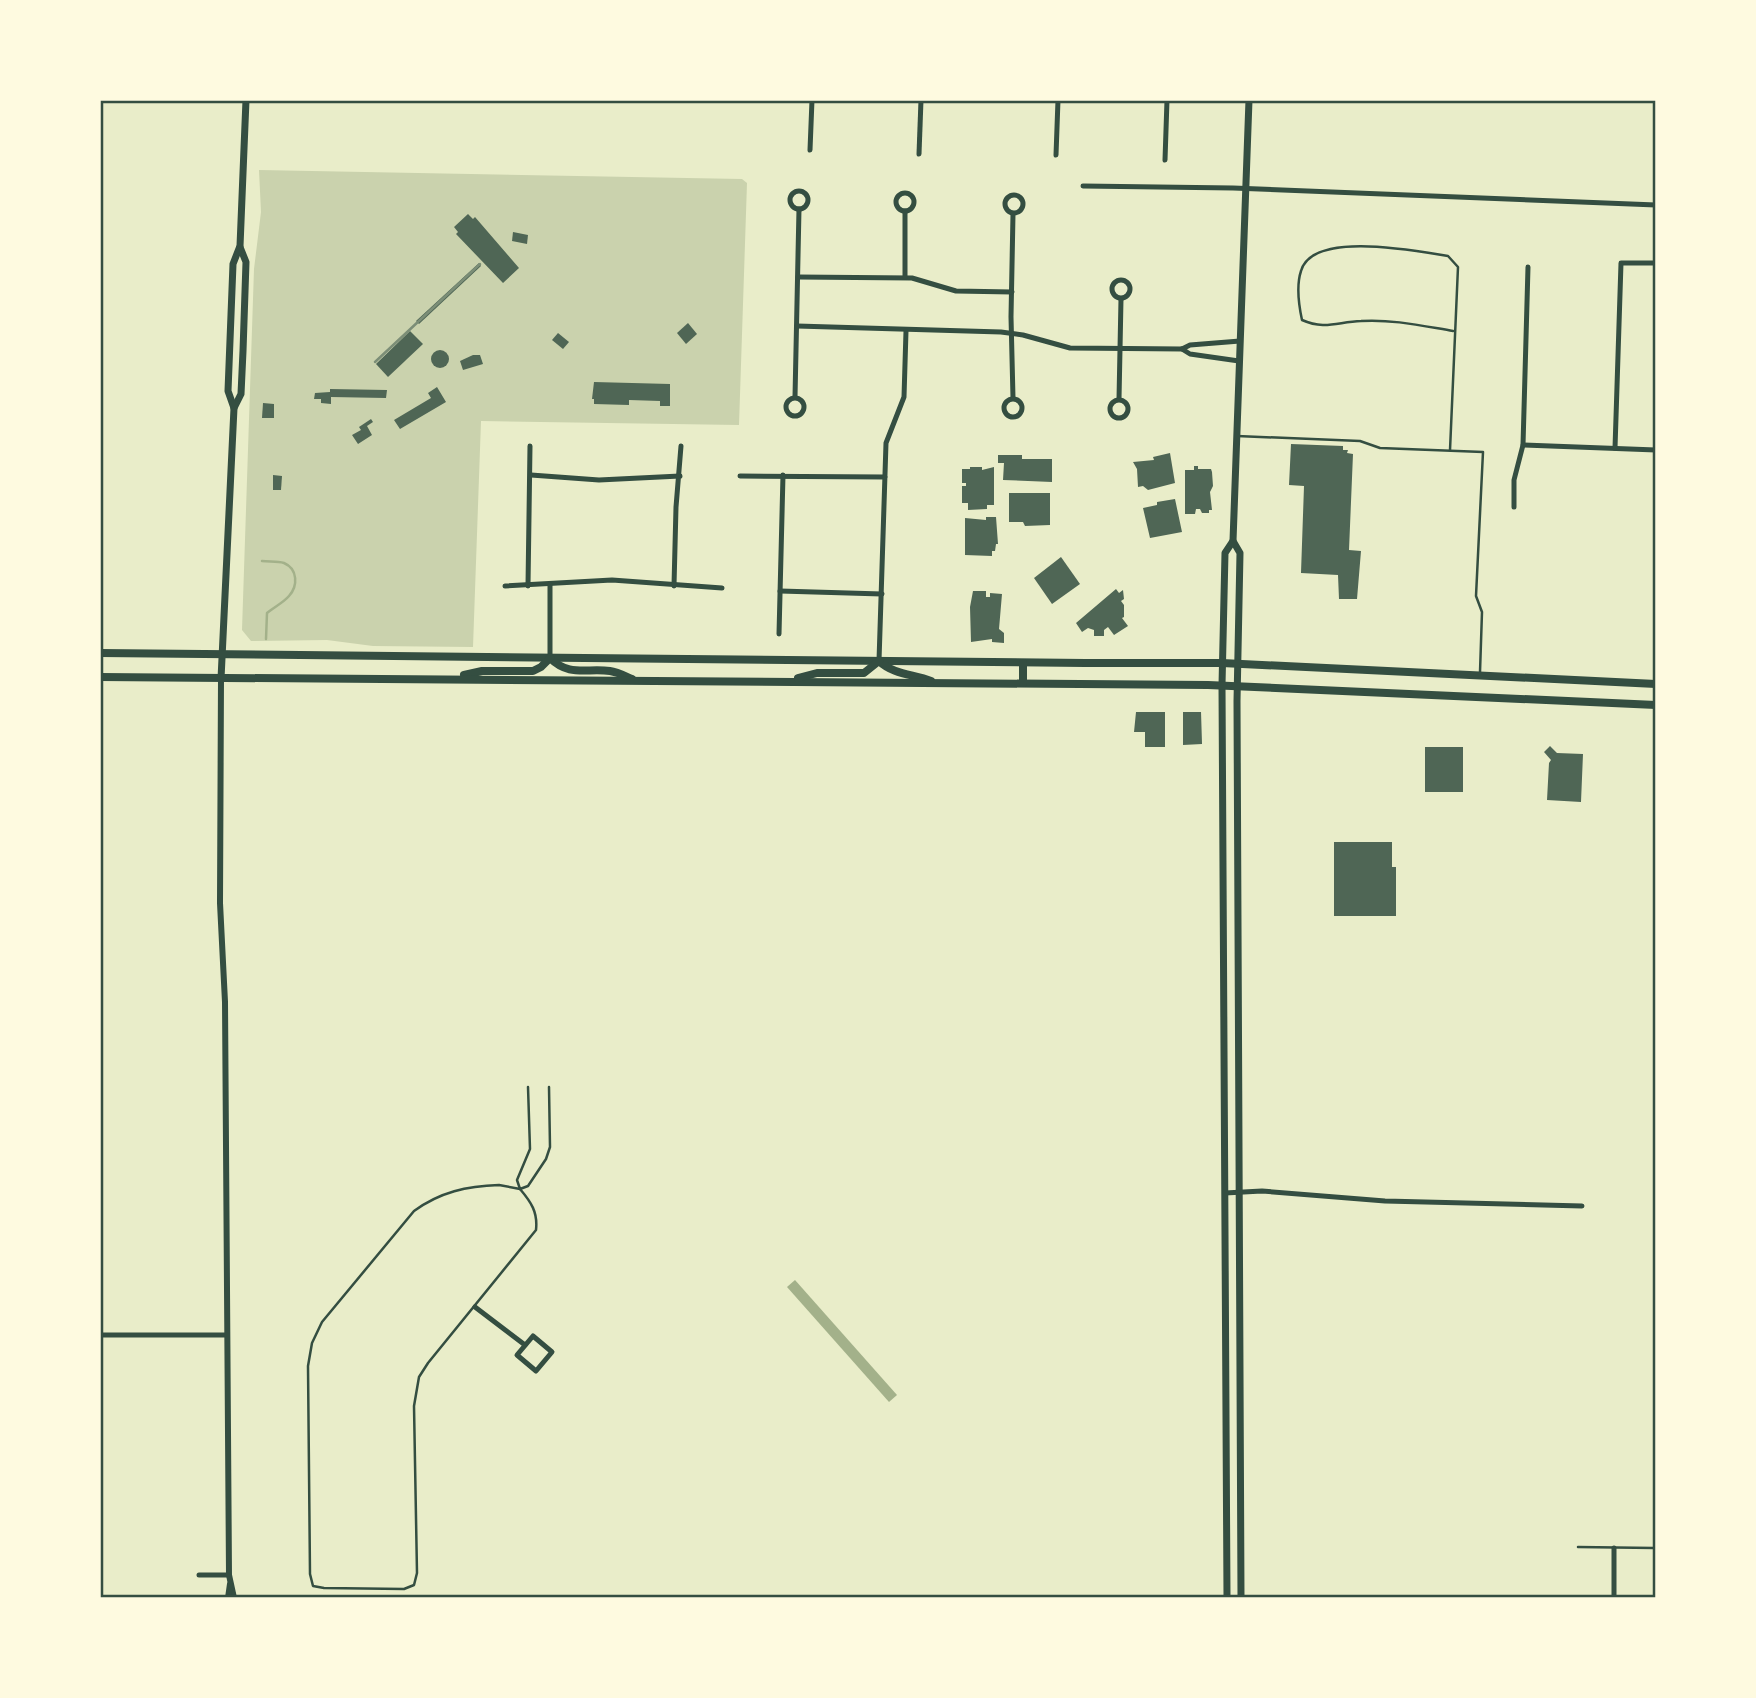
<svg xmlns="http://www.w3.org/2000/svg" width="1756" height="1698" viewBox="0 0 1756 1698" font-family="Figtree,sans-serif">
  <style>
    .green { fill: #cad2ad }
    .water { fill: #a3b18a }
    .lines { fill: none; stroke-linecap: round; stroke-linejoin: round }
    .stream { stroke: #a3b18a; stroke-width: 2.5 }
    .building { fill: #4f6655 }
    .service { stroke: #344e41; stroke-width: 2.5 }
    .minor { stroke: #344e41; stroke-width: 5 }
    .tertiary { stroke: #344e41; stroke-width: 6 }
    .secondary { stroke: #344e41; stroke-width: 7 }
    .primary { stroke: #344e41; stroke-width: 8 }
    .rail { stroke: #7c8e77; stroke-width: 2.5 }
    .neatline { fill: none; stroke: #344e41; stroke-width: 2.5 }
  </style>
  <rect width="100%" height="100%" fill="#e9edc9"/>
  <path class="green" d="M259,170L742,179L747,183L739,425L481,421L473,647L373,646L327,640L251,641L242,630L254,269L261,212Z"/>
  <path class="water" d="M795,1280L897,1395L889,1402L787,1287Z"/>
  <g class="lines">
    <path class="stream" d="M262,561C269,562 277,561 284,563C298,569 298,586 289,596C283,603 274,607 267,613L266,639"/>
  </g>
  <g class="building">
    <path d="M468,214L473,219L475,217L519,268L503,283L456,234L458,232L454,227Z"/>
    <path d="M513,232L528,235L527,244L512,241Z"/>
    <path d="M479,263L481,266L419,324L416,321Z"/>
    <path d="M688,323L697,334L686,344L677,333Z"/>
    <path d="M410,331L423,344L388,377L376,364Z"/>
    <path d="M558,333L569,342L563,349L552,340Z"/>
    <circle cx="440" cy="359" r="9"/>
    <path d="M473,355H480L483,364L463,370L460,361Z"/>
    <path d="M594,382L670,384V406H660V401L629,400V405L594,404V399H592Z"/>
    <path d="M437,387L446,402L400,429L394,420L431,398L428,393Z"/>
    <path d="M330,389L387,390L386,398L331,397V404L321,403V399H314L315,393L330,392Z"/>
    <path d="M263,403L274,404V418H262Z"/>
    <path d="M371,419L373,422L367,426L372,435L358,444L352,435L361,430L359,427Z"/>
    <path d="M1291,444L1343,446V450H1348L1347,453L1353,454L1349,550L1361,551L1357,599H1339L1338,575L1301,573L1304,486L1289,485Z"/>
    <path d="M1170,453L1175,483L1148,490L1143,486L1138,487L1137,469L1133,462L1154,460L1153,457Z"/>
    <path d="M998,455H1022V459H1052V482L1003,480L1004,463H998Z"/>
    <path d="M1194,466H1198V469H1211L1212,472L1213,486L1210,492L1212,510H1209V513H1202L1200,509H1196L1195,514H1185V470H1194Z"/>
    <path d="M970,467H982V470L994,467V505H987V509L968,510V503H962V486H966V483H962V469H970Z"/>
    <path d="M273,475L282,476L281,490H273Z"/>
    <path d="M1009,493H1050V525L1025,526L1023,522H1009Z"/>
    <path d="M1175,499L1182,532L1150,538L1143,508L1157,505V502Z"/>
    <path d="M986,517H996L998,544H996L995,551H992V556L965,555V518L986,520Z"/>
    <path d="M1061,557L1080,584L1052,604L1034,578Z"/>
    <path d="M1116,589L1119,593L1123,590L1124,599L1121,601L1124,605V617L1122,618L1128,626L1114,635L1108,627L1104,630V636H1094V630L1088,628L1082,632L1076,623Z"/>
    <path d="M973,591H986V597H990V593L1002,594L999,629L1004,633V643L992,642V639L971,642L970,607Z"/>
    <path d="M1136,712H1165V747H1145V732H1134Z"/>
    <path d="M1183,712H1201L1202,744L1183,745Z"/>
    <path d="M1550,746L1557,753L1583,754L1581,802L1547,800L1549,763L1551,760L1544,752Z"/>
    <rect x="1425" y="747" width="38" height="45"/>
    <path d="M1334,842H1392V867H1396V916H1334Z"/>
  </g>
  <g class="lines">
    <g class="service">
      <path d="M1237,436L1360,441L1380,448L1483,452L1476,596L1482,612L1480,672"/>
      <path d="M1450,450L1458,267L1448,256C1417,251 1312,230 1301,271C1296,286 1299,306 1302,320C1325,330 1337,322 1361,321C1392,319 1423,326 1453,331"/>
      <path d="M528,1087L530,1149L517,1180L520,1189L528,1186L546,1159L550,1147L549,1087"/>
      <path d="M499,1185L520,1189C531,1202 538,1212 536,1230L428,1363L419,1377L414,1406L417,1573L414,1585L404,1589L324,1588L313,1586L310,1574L308,1366L312,1343L322,1322L414,1211C440,1192 467,1186 499,1185Z"/>
      <path d="M1578,1547L1654,1548"/>
    </g>
    <g class="minor">
      <path d="M810,150L812,100"/>
      <path d="M919,154L921,100"/>
      <path d="M1056,155L1058,100"/>
      <path d="M1165,160L1167,100"/>
      <path d="M1083,186L1233,188L1656,205"/>
      <circle cx="799" cy="200" r="9"/>
      <circle cx="905" cy="202" r="9"/>
      <circle cx="1014" cy="204" r="9"/>
      <path d="M1013,214L1011,317L1013,398"/>
      <path d="M798,277L912,278L956,291L1012,292"/>
      <path d="M905,277V211"/>
      <circle cx="1121" cy="289" r="9"/>
      <path d="M797,326L1001,332L1023,335L1070,348L1182,349L1190,345L1240,341"/>
      <path d="M1182,349L1190,354L1239,361"/>
      <path d="M795,397L799,209"/>
      <circle cx="795" cy="407" r="9"/>
      <circle cx="1013" cy="408" r="9"/>
      <path d="M1119,399L1121,299"/>
      <circle cx="1119" cy="409" r="9"/>
      <path d="M1523,445L1656,450"/>
      <path d="M1615,448L1621,263H1656"/>
      <path d="M531,475L599,480L680,476"/>
      <path d="M740,476L885,477"/>
      <path d="M1514,507V480L1523,445L1528,267"/>
      <path d="M505,586L612,580L722,588"/>
      <path d="M528,586L530,446"/>
      <path d="M674,586L676,507L681,446"/>
      <path d="M780,591L882,594"/>
      <path d="M779,634L783,475"/>
      <path d="M550,658V585"/>
      <path d="M879,661L886,443L904,397L906,331"/>
      <path d="M1225,1193L1262,1191L1385,1201L1582,1206"/>
      <path d="M475,1307L525,1345"/>
      <path d="M100,1335H227"/>
      <path d="M533,1336L552,1352L536,1371L517,1355Z"/>
      <path d="M1614,1548V1598"/>
      <path d="M199,1575H229"/>
    </g>
    <g class="tertiary">
      <path d="M221,679L220,903L225,1002L229,1575L234,1598"/>
      <path d="M228,1598L230,1584"/>
    </g>
    <g class="secondary">
      <path d="M234,408L241,394L243,351L246,262L240,247"/>
      <path d="M1233,541L1240,553L1237,701L1241,1598"/>
      <path d="M221,679L234,408L228,391L233,264L240,246L246,100"/>
      <path d="M1227,1598L1222,685L1225,553L1233,541L1249,100"/>
    </g>
    <g class="primary">
      <path d="M100,653L1085,663H1222L1656,684"/>
      <path d="M550,658C569,677 586,668 610,671C617,672 625,676 632,679"/>
      <path d="M879,661C894,675 913,674 931,681"/>
      <path d="M464,675L482,671H533L541,667L550,658"/>
      <path d="M100,677L1208,685L1656,705"/>
      <path d="M798,678L817,673H864L879,661"/>
      <path d="M1023,683V663"/>
    </g>
    <path class="rail" d="M375,362L480,264"/>
  </g>
  <rect width="1756" height="1698" fill="none" stroke="#fefae0" stroke-width="203"/>
  <rect x="102" y="102" width="1552" height="1494" class="neatline"/>
</svg>
